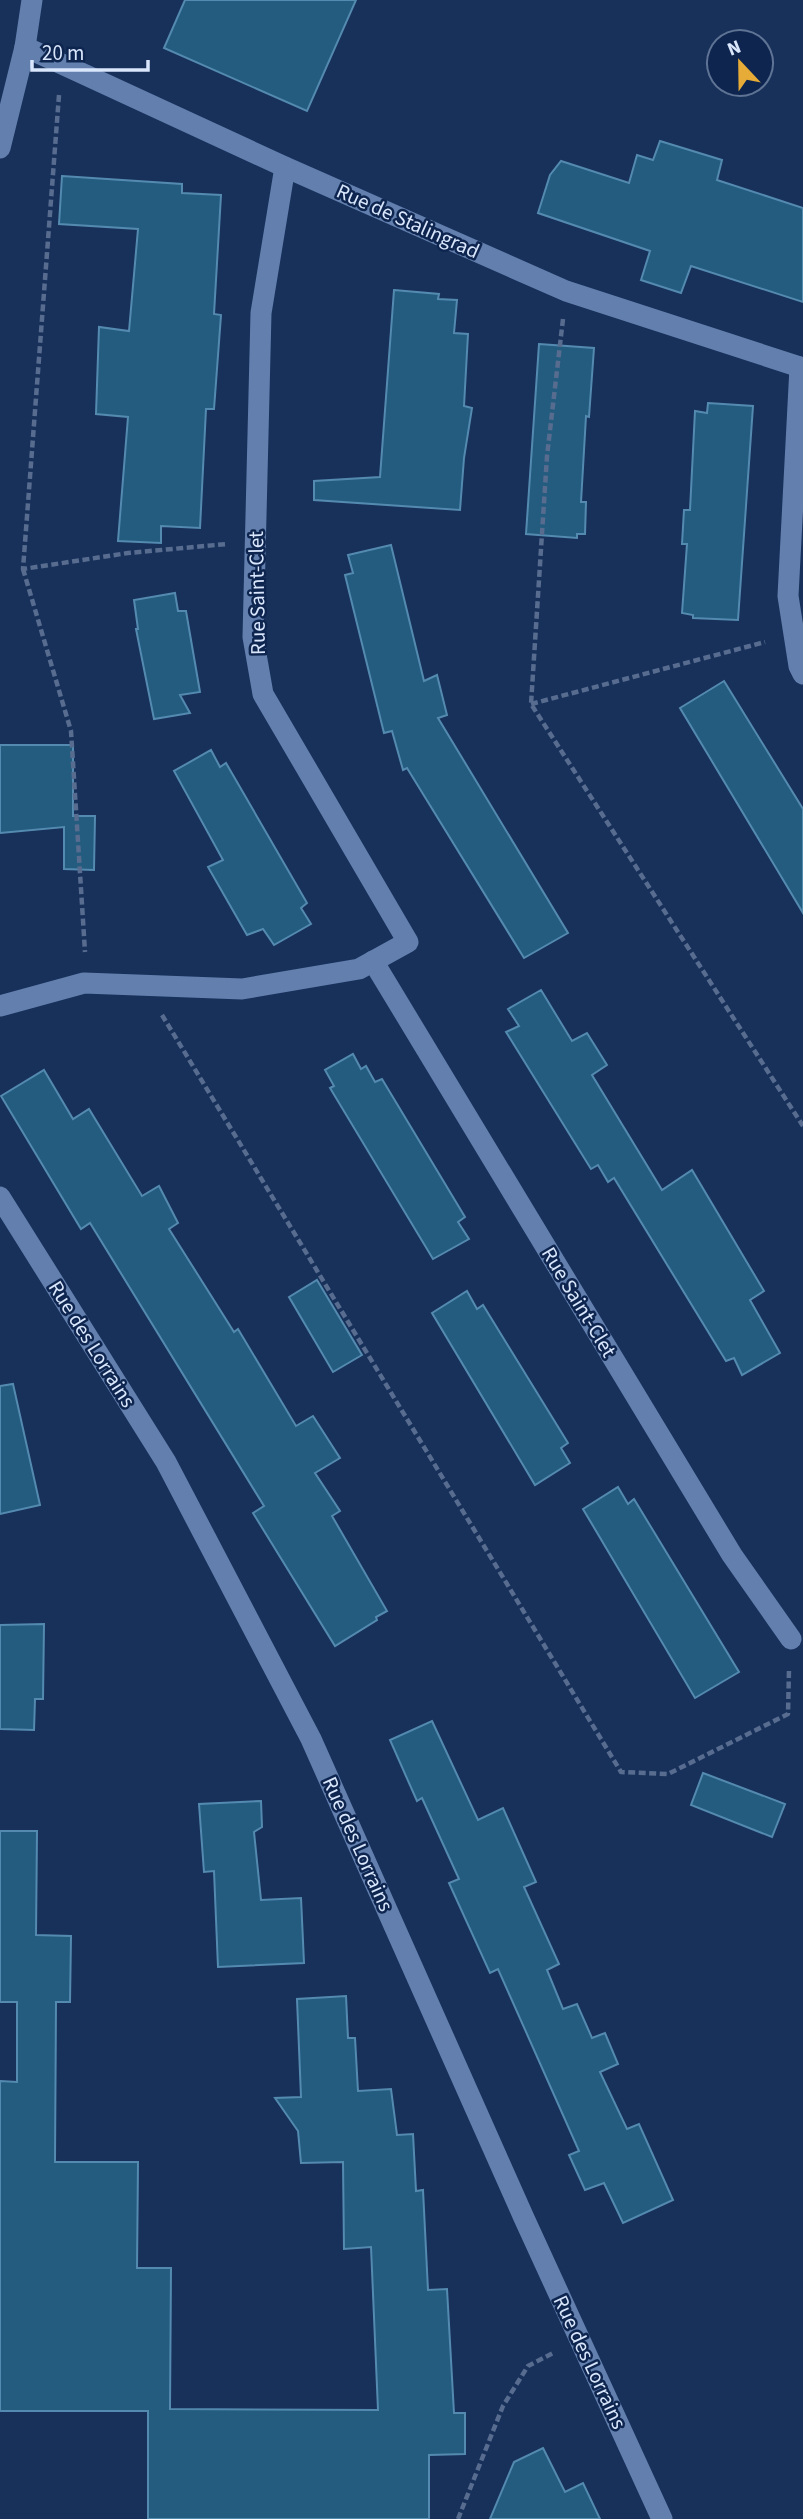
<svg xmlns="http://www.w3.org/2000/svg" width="803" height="2519" viewBox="0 0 803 2519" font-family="'Source Sans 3',sans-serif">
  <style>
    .building { fill: #235c7f; stroke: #548aaf; stroke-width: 2 }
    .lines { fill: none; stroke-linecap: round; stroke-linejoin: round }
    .path { stroke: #576c8f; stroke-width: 4.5; stroke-dasharray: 7 3.5; stroke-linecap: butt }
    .street { stroke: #627fae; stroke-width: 21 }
    .secondary { stroke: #627fae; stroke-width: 21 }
    .labels { text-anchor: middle; stroke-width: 5; stroke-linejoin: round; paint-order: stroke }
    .street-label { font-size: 21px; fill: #d9e6fc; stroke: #0e264f }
  </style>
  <rect width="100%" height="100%" fill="#18315a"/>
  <g class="building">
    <path d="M185,0H356L307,111L164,48Z"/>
    <path d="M660,141L722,160L717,180L803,208V302L691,266L681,293L641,280L650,251L538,213L550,175L561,161L629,183L637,155L653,160Z"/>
    <path d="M62,176L182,184V193L221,195L214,314L221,315L214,409H206L200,528L161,526V543L118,541L128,417L96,414L99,327L129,331L138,229L59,224Z"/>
    <path d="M394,290L439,294L438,299L457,300L454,333L468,334L464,406L472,408L464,458L460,510L314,500V481L380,477Z"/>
    <path d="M539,344L594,348L589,417L586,416L581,502H586L585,534H577V538L526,534Z"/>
    <path d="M708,403L753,406L738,620L693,618V615L682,613L687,544H682L684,510H690L695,411L707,413Z"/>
    <path d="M391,545L424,681L437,675L447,715L438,718L568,933L524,958L407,768L403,770L392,731L384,733L345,575L353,573L348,555Z"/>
    <path d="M175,593L178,611H186L200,692L180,695L190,713L154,719L136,629H138L134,600Z"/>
    <path d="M724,681L803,809V913L680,708Z"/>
    <path d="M0,745H73V816H95L94,870L64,869V827L0,833Z"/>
    <path d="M211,750L220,767L226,763L307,903L301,908L311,924L274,945L263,929L247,935L208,867L223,860L174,771Z"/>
    <path d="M541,990L572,1041L587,1033L607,1065L592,1075L662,1190L692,1170L764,1291L750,1300L780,1353L742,1375L734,1358L726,1361L614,1178L608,1182L598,1165L591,1169L506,1032L519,1026L508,1009Z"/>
    <path d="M353,1054L361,1069L366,1066L375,1082L382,1079L465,1217L458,1222L469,1239L433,1259L330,1088L334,1086L325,1070Z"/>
    <path d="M44,1070L73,1119L89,1109L142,1196L159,1186L178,1223L169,1229L234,1332L238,1329L296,1426L313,1416L340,1458L315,1473L340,1511L332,1516L387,1611L376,1617L377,1620L335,1646L253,1513L264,1506L90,1223L81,1229L1,1096Z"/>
    <path d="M317,1280L362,1355L333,1372L289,1297Z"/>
    <path d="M467,1291L477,1309L483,1305L568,1443L561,1448L570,1463L535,1485L432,1313Z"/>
    <path d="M13,1384L40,1505L0,1514V1386Z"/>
    <path d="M618,1487L628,1504L634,1499L739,1672L695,1698L583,1509Z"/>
    <path d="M44,1624L43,1699H35L34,1730L0,1729V1625Z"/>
    <path d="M432,1721L478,1820L503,1808L536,1882L524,1887L559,1964L547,1970L563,2009L577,2004L592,2038L605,2033L618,2064L600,2072L627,2129L639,2124L673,2200L623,2223L604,2183L585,2190L569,2155L579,2151L498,1969L490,1973L449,1883L459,1879L422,1798L417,1801L390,1740Z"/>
    <path d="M703,1773L785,1804L772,1837L691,1805Z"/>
    <path d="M261,1801L262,1827L254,1832L261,1900L301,1898L304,1963L218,1967L214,1871L204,1872L199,1804Z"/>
    <path d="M0,1831H37L36,1935L71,1936L70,2002H56L55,2162H138L137,2268H171L170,2409L378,2410L371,2247L344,2249L343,2162L301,2163L298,2131L275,2098L301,2097L297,1999L346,1996L348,2038H355L358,2091L391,2089L397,2135L413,2134L416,2191L423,2190L428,2290L447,2289L454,2413H465V2454L429,2455V2519H148V2411H0V2081L17,2082V2002H0Z"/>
    <path d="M543,2448L565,2492L583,2483L600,2519H490L514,2462Z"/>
  </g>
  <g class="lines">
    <g class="path">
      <path d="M59,95L23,569L128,553L227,544"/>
      <path d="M563,319L547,456L531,704L803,1126"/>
      <path d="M23,569L71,731L85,952"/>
      <path d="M531,704L765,642"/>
      <path d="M162,1015L621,1772L668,1774L788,1714L789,1669"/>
      <path d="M458,2519L503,2406L528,2366L555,2352"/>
    </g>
    <g class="street">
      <path d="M25,47L285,167L566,291L803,368"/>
      <path d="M800,367L788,596L799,666L803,674"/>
      <path d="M373,961L732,1555L791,1639"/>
      <path d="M0,1006L84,983L242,989L359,969L408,942L263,694L253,637L261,313L285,167"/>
      <path d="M0,1197L166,1462L311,1739L524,2218L662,2519"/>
    </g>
    <path class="secondary" d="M0,148L25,47L32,0"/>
  </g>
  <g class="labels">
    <g class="street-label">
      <text transform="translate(408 221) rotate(24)" y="7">Rue de Stalingrad</text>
      <text transform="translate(257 593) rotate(-91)" y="7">Rue Saint-Clet</text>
      <text transform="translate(579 1302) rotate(59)" y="7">Rue Saint-Clet</text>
      <text transform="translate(92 1344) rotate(58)" y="7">Rue des Lorrains</text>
      <text transform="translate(358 1844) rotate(66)" y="7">Rue des Lorrains</text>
      <text transform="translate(590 2362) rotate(65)" y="7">Rue des Lorrains</text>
    </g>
  </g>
  <g transform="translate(740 63) rotate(338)"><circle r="33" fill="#0e264f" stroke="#5f7394" stroke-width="2"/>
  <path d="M0-5L12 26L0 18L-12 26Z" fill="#e7ac37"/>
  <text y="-10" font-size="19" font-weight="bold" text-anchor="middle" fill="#d9e6fc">N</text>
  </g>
  <path d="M32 60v10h116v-10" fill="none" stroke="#d9e6fc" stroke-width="3.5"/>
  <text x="42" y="60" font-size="21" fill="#d9e6fc" stroke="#0e264f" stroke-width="5" paint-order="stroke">20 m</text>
</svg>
